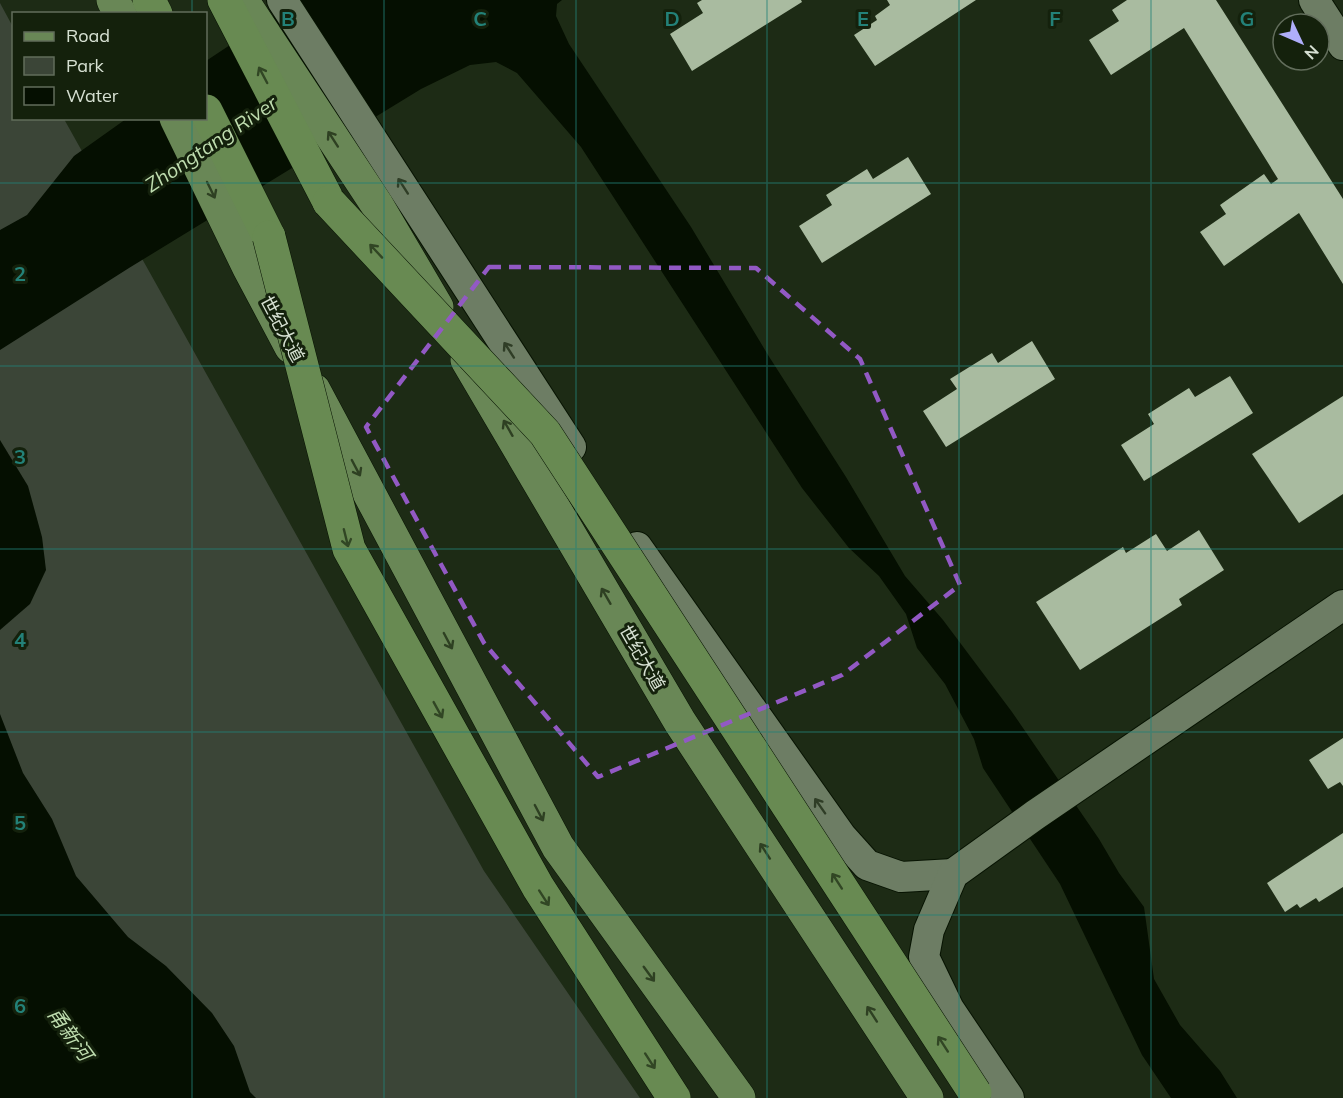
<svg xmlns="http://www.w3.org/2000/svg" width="1343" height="1098" viewBox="0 0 1343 1098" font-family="Mulish,'Noto Sans SC',sans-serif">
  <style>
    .green { fill: #3b4537 }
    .water { fill: #050f01 }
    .building { fill: #a9bba0 }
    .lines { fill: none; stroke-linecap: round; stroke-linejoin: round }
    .tertiary-casing { stroke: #071302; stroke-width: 32 }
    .primary-casing { stroke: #071302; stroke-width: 34 }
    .trunk-casing { stroke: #071302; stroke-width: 34 }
    .tertiary { stroke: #6d7d64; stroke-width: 30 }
    .primary { stroke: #698756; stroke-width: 33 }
    .trunk { stroke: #688a52; stroke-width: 33 }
    .trunk-bridge-casing { stroke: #071302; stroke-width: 34; stroke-linecap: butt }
    .trunk-bridge { stroke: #688a52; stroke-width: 33 }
    .oneway { stroke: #314624 }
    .oneway2 { stroke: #2e4022 }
    .oneway3 { stroke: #2f3d26 }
    .marked { fill: none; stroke: #9259c4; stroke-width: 4.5; stroke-dasharray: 12 8; stroke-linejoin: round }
    .grid { fill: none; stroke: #238178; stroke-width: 1.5; stroke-opacity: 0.55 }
    .labels { text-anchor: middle; stroke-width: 6; stroke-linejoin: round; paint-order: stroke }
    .street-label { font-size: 18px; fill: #d6e0d2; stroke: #14210c }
    .water-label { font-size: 20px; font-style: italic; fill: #bfddaf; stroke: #14210c }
    .grid-label { font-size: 20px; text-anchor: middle; font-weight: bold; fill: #238178; stroke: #14210c; stroke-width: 6; stroke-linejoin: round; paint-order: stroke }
  </style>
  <rect width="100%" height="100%" fill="#1d2b15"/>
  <path class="green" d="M0,3L13,27L14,118L64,119L484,871L640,1098H0Z"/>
  <g class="water">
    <path d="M298,0H562L557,4L556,16L569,44L691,227L768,355L846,477L905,576L943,620L1012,712L1099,839L1119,873L1144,907L1154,979L1180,1025L1220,1071L1237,1098H1171L1142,1055L1060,884L983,768L974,739L945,684L917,648L906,614L879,576L849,548L802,488L581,147L517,73L496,62L470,65L421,89L129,268L0,350V230L27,215L74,156L126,119L206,118V61Z"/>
    <path d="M0,440L28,486L42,537L46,570L30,604L0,630Z"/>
    <path d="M0,714L23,773L52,819L76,876L128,937L166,966L212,1013L234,1046L250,1092L256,1098H0Z"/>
  </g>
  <g class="building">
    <path d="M702,0H801L802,2L692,71L670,34L703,13L697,3Z"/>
    <path d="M887,0H976L875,66L854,35L877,20L875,16L890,5Z"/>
    <path d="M1127,0H1216L1343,199V284L1299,213L1224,266L1200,232L1226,214L1220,205L1264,174L1271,184L1278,179L1184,28L1111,75L1089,40L1119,21L1112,10Z"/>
    <path d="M908,157L931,194L822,263L799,226L832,205L826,195L867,169L873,179Z"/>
    <path d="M1032,341L1055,379L946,447L923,411L957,389L950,379L992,353L998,363Z"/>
    <path d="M1230,376L1253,413L1144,481L1121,445L1154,424L1148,414L1189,388L1195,397Z"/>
    <path d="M1343,396V494L1299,523L1252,454Z"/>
    <path d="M1199,530L1224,570L1179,599L1182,605L1080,670L1036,602L1123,547L1126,553L1156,534L1167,551Z"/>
    <path d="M1343,738V786L1340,782L1328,789L1309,760Z"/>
    <path d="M1343,833V887L1319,902L1316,898L1300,908L1297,904L1285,912L1267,883Z"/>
  </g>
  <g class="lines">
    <g class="tertiary-casing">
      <g id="tertiary">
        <path d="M282,0L571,447"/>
        <path d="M1314,0L1343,45"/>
        <path d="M637,547L841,836L867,865L901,877L953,874"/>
        <path d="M1009,1098L949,1009L924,957L929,930L953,874L1035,815L1343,605"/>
      </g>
    </g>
    <g class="primary-casing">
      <g id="primary">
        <path d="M113,0L120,14"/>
        <path d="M242,0L377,205L437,307"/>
        <path d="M176,118L249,268L291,347"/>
        <path d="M467,360L680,722L927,1098"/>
        <path d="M314,390L558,847L739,1098"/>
      </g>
    </g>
    <g class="trunk-casing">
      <g id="trunk">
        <path d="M149,0L156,14"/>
        <path d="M224,0L329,202"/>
        <path d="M206,111L269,237"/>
      </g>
    </g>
    <use href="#tertiary" class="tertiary"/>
    <use href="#primary" class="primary"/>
    <use href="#trunk" class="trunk"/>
    <g class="trunk-bridge-casing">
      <g id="trunk-bridge">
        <path d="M329,202L545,433L975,1093"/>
        <path d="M269,237L349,549L538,887L674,1098"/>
      </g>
    </g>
    <use href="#trunk-bridge" class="trunk-bridge"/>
  </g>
  <defs><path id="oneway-shaft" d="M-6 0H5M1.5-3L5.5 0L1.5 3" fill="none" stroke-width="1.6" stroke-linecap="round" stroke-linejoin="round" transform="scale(1.5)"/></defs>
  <g class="oneway">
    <use href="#oneway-shaft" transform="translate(263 75) rotate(-118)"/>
    <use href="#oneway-shaft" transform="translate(376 251) rotate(-133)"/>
    <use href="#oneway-shaft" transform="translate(346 538) rotate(76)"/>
    <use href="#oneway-shaft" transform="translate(438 710) rotate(61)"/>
    <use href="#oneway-shaft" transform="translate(837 881) rotate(-123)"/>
    <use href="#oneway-shaft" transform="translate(544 898) rotate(57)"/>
    <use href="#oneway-shaft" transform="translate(943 1044) rotate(-123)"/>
    <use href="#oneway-shaft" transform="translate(650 1061) rotate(57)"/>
  </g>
  <g class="oneway2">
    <use href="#oneway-shaft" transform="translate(333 139) rotate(-123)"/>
    <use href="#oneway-shaft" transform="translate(211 190) rotate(64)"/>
    <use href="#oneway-shaft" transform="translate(508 428) rotate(-120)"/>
    <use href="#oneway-shaft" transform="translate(356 468) rotate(62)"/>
    <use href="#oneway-shaft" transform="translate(606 596) rotate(-120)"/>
    <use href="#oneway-shaft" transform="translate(448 641) rotate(62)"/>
    <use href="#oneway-shaft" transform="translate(539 813) rotate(62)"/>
    <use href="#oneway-shaft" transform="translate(765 851) rotate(-123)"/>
    <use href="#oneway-shaft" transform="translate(649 974) rotate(54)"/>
    <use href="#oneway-shaft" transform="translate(872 1014) rotate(-123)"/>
  </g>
  <g class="oneway3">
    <use href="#oneway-shaft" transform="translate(403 186) rotate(-123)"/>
    <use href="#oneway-shaft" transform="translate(509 350) rotate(-123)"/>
    <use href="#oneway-shaft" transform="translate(820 806) rotate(-125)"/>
  </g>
  <path class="marked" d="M489,267L756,268L860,359L960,585L842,675L598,777L484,643L366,427Z"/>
  <path class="grid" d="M192,0V14M384,0V1098M576,0V1098M767,0V1098M959,0V1098M1151,0V1098M192,118V1098M0,183H1343M0,366H1343M0,549H1343M0,732H1343M0,915H1343"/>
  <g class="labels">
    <g class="street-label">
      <text transform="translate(282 329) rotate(62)" y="6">世纪大道</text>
      <text transform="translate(642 658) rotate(60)" y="6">世纪大道</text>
    </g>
    <g class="water-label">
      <text transform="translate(211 144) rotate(-34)" y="7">Zhongtang River</text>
      <text transform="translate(70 1034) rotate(54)" y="7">甬新河</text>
    </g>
  </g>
  <g class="grid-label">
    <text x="288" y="26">B</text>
    <text x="480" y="26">C</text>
    <text x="672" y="26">D</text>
    <text x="863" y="26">E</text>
    <text x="1055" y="26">F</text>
    <text x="1247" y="26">G</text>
    <text x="20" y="281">2</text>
    <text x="20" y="464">3</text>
    <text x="20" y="647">4</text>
    <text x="20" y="830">5</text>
    <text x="20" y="1013">6</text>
  </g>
  <rect x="12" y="12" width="195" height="108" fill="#14210c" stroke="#626d5b" stroke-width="1.5"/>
  <rect x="24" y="32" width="30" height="9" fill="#698756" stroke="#626d5b" stroke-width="1.5"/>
  <text x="66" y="42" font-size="18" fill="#d6e0d2">Road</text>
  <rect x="24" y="57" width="30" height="18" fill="#3b4537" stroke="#626d5b" stroke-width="1.5"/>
  <text x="66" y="72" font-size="18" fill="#d6e0d2">Park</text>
  <rect x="24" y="87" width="30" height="18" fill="#050f01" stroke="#626d5b" stroke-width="1.5"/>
  <text x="66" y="102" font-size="18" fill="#d6e0d2">Water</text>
  <g transform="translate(1301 42) rotate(134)"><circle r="28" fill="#14210c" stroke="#626d5b" stroke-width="1.5"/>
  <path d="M0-4.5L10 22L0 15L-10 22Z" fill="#afaefa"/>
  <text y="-9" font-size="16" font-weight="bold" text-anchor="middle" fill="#d6e0d2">N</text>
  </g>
</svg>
